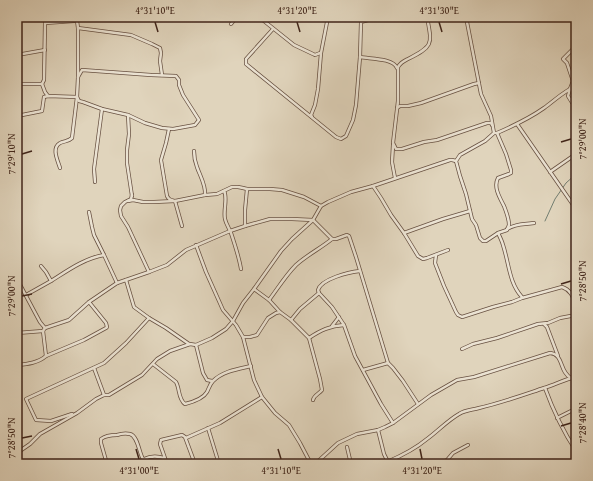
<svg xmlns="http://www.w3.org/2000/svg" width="593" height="481" viewBox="0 0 593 481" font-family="'Gentium Book Plus',serif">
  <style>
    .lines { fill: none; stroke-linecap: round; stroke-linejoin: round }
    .stream { stroke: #737e71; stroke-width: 1 }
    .minor-casing { stroke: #685142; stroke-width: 4 }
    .minor { stroke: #ebe3d3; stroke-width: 2.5 }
    .ticks { fill: none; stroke: #40251a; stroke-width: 1.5 }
    .neatline { fill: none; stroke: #40251a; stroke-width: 1.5 }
    .ticks-label { font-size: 10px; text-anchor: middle; fill: #40251a }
  </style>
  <rect width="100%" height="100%" fill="#e0d4bc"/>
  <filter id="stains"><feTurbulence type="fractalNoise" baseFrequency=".005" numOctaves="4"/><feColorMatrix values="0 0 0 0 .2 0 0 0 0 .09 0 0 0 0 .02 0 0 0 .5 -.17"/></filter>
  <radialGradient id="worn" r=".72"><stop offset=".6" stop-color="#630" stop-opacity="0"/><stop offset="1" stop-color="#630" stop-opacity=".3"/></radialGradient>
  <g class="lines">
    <path class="stream" d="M545,221L555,199L566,183L576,174"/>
    <g class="minor-casing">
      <g id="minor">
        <path d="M45,17V23L74,21H77L78,28V77L77,97L72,138C69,141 65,141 60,143C51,148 58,161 60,168"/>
        <path d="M259,17L294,45L313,54L315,55L320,53"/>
        <path d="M330,17L344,19L368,20L390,17"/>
        <path d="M427,17C432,44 434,46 408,59C404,61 401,62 398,67V101L393,143L396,149H402L424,142L437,140L487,123H491L492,125"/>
        <path d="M466,17L481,94L491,116L494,133H497L506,154L511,170V173L509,174L498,178C493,187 500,198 504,206C506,211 509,220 509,225L507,230L498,233L486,241H483L480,238L476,225L472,219L466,194L460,176L456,161L460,155L485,141L494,133"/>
        <path d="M77,21L78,17"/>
        <path d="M231,24L237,17"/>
        <path d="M78,28L131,35L152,44L160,48L161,53L160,61L162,75"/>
        <path d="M273,29L246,59V64L336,137L341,139L346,136L353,120L356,105L360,57L361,22L368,20"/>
        <path d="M576,46L563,59L567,63L573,81L570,89L568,96L576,109"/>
        <path d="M17,55L45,50"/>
        <path d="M360,57C370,59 393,58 397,68"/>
        <path d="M17,84H42L45,92L48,96"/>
        <path d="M42,84L44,80L45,23"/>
        <path d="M397,108L400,106H408L421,103L474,84L479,83"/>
        <path d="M128,115L129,134L127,150V163L132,196"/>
        <path d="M17,116L42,111L44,97L48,96L77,97L79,101L83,102L102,109L128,115L145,123L162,128L173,129L195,125L199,120L183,95L179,85V80L176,76L151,75L82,70L78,77"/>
        <path d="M312,117L311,115L315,105L318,89L321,53L328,17"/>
        <path d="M517,124L576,209"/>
        <path d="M169,129L166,143L161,160L167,196C169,200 171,200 175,201L182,226"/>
        <path d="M497,133C513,126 530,118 544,108C555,100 564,91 576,86"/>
        <path d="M393,145L392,162L395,178"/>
        <path d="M194,151C194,157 195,162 197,167C200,176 206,185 205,195"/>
        <path d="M550,172L576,154"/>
        <path d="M95,182L94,169L102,109"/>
        <path d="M373,186L450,160H452L456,161"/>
        <path d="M224,191C228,198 223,210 225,219C226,224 229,228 231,233C235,245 239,257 241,269"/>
        <path d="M132,195L131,199L125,202L121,206L120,210L121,216L128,227L149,272"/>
        <path d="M128,201L133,200L143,202H154L175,201L205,195L217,194L232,187H238L243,188L247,189H270L282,190L304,197L321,206"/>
        <path d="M89,212L92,227L94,235L104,255L117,283"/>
        <path d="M245,226V210L247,189"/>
        <path d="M507,229C518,223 523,225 534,223"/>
        <path d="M404,233L443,219L470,211"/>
        <path d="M498,233C500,237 502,241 503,245C509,263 509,283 522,297"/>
        <path d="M196,245L206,272L223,310L236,325L243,337L254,380L262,397L275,413L289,425L300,443L311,464"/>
        <path d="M436,255L435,263L444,286L456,312L458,315L462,317L493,307L512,302L522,298L562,287C571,290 573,297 576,305"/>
        <path d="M41,266L46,272L51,281C67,271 85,258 104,255"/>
        <path d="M360,271C349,272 321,279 318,290L319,293L332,307L344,325L355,356L381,404L393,423"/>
        <path d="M17,279L40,322L45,328"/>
        <path d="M126,280L134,307L149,318L166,328L189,344"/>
        <path d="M254,289L269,300L280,312L291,320L309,338L320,379L322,390C319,394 314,395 313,400"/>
        <path d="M26,295L51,281"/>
        <path d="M269,300C278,288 286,275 296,265C307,255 321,248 332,239H336L347,235L349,236L356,257L388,363L393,368L403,381L418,404"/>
        <path d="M291,320L300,309L319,293"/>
        <path d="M544,324L547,327L558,356"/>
        <path d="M332,326L339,317"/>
        <path d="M43,331L46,356"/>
        <path d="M17,333L43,331L45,328L69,320L89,302L117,283L149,272L167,265L186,250L230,231L245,226L270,219H292L313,220L332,239"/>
        <path d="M243,337H250L257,335L268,318L276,313L280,312"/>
        <path d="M309,338C321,330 330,326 344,325"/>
        <path d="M196,345L203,373L207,380L212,381"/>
        <path d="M462,349L473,344L497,338L538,324L548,323L560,318L576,315"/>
        <path d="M153,364L176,382C180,389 178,399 185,404C193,402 203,399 207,392C209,388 210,384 213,381C223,371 238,369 251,366"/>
        <path d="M17,365C27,364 38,363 46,356L84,340L106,328L107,327L106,323L89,302"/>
        <path d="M94,368L104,395"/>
        <path d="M363,370L388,363"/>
        <path d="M545,388C553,410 563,431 576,451"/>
        <path d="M72,414L51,421L36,420L26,399L104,363L126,343L149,318"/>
        <path d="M557,418L573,410H576"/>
        <path d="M208,428L219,464"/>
        <path d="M378,430L384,454L389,464"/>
        <path d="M186,438L220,423L262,397"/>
        <path d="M347,447L351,464"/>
        <path d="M17,453L30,444L40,434L77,413L96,399L104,395H109L142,375L157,359L170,351L190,344L196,345L212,338L226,329L233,321L243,303L254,289L281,251L292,239L313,220L321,206L328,202L351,192L373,186L381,198L391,215L404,233L418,256L423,259L427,258L448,250"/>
        <path d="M65,461L66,464"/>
        <path d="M387,462C401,456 415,449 427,439C438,431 447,421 459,414C465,410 472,410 479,408C501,403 523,395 544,388C555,385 565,379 576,377"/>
        <path d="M107,464L101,443V439C105,436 111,435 117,435C120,434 126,433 130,434C138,436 139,453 143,459"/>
        <path d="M131,464C134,463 138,463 141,461C142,461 143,459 144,459C150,456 158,456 164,458"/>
        <path d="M167,464L160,444L161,440L182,435L185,437L195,464"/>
        <path d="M315,464L338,443L357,434L378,430L385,427L393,423L431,395L457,380L474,377L550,353C564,354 559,372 571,378"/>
        <path d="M437,464L447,460L453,453L468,445"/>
      </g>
    </g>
    <use href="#minor" class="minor"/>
  </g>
  <path class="ticks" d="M155,22L158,32M297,22L300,32M439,22L442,32M561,142L571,139M22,154L32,151M561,284L571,281M22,296L32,294M561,426L571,423M22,438L32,436M136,449L139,459M278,449L281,459M420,449L422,459"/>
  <rect width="593" height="481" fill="none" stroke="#e0d4bc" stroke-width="44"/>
  <rect x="22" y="22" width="549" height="437" class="neatline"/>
  <g class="ticks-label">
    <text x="155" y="14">4°31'10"E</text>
    <text x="297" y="14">4°31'20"E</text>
    <text x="439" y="14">4°31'30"E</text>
    <text transform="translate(582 139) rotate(-90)" y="4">7°29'00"N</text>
    <text transform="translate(11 154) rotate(-90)" y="4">7°29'10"N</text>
    <text transform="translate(582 281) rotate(-90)" y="4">7°28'50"N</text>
    <text transform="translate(11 296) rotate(-90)" y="4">7°29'00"N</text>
    <text transform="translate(582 423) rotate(-90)" y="4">7°28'40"N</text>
    <text transform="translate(11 438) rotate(-90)" y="4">7°28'50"N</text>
    <text x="139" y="474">4°31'00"E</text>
    <text x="281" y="474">4°31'10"E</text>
    <text x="422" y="474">4°31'20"E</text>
  </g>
  <rect width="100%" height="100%" filter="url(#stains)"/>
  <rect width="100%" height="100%" fill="url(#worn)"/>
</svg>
